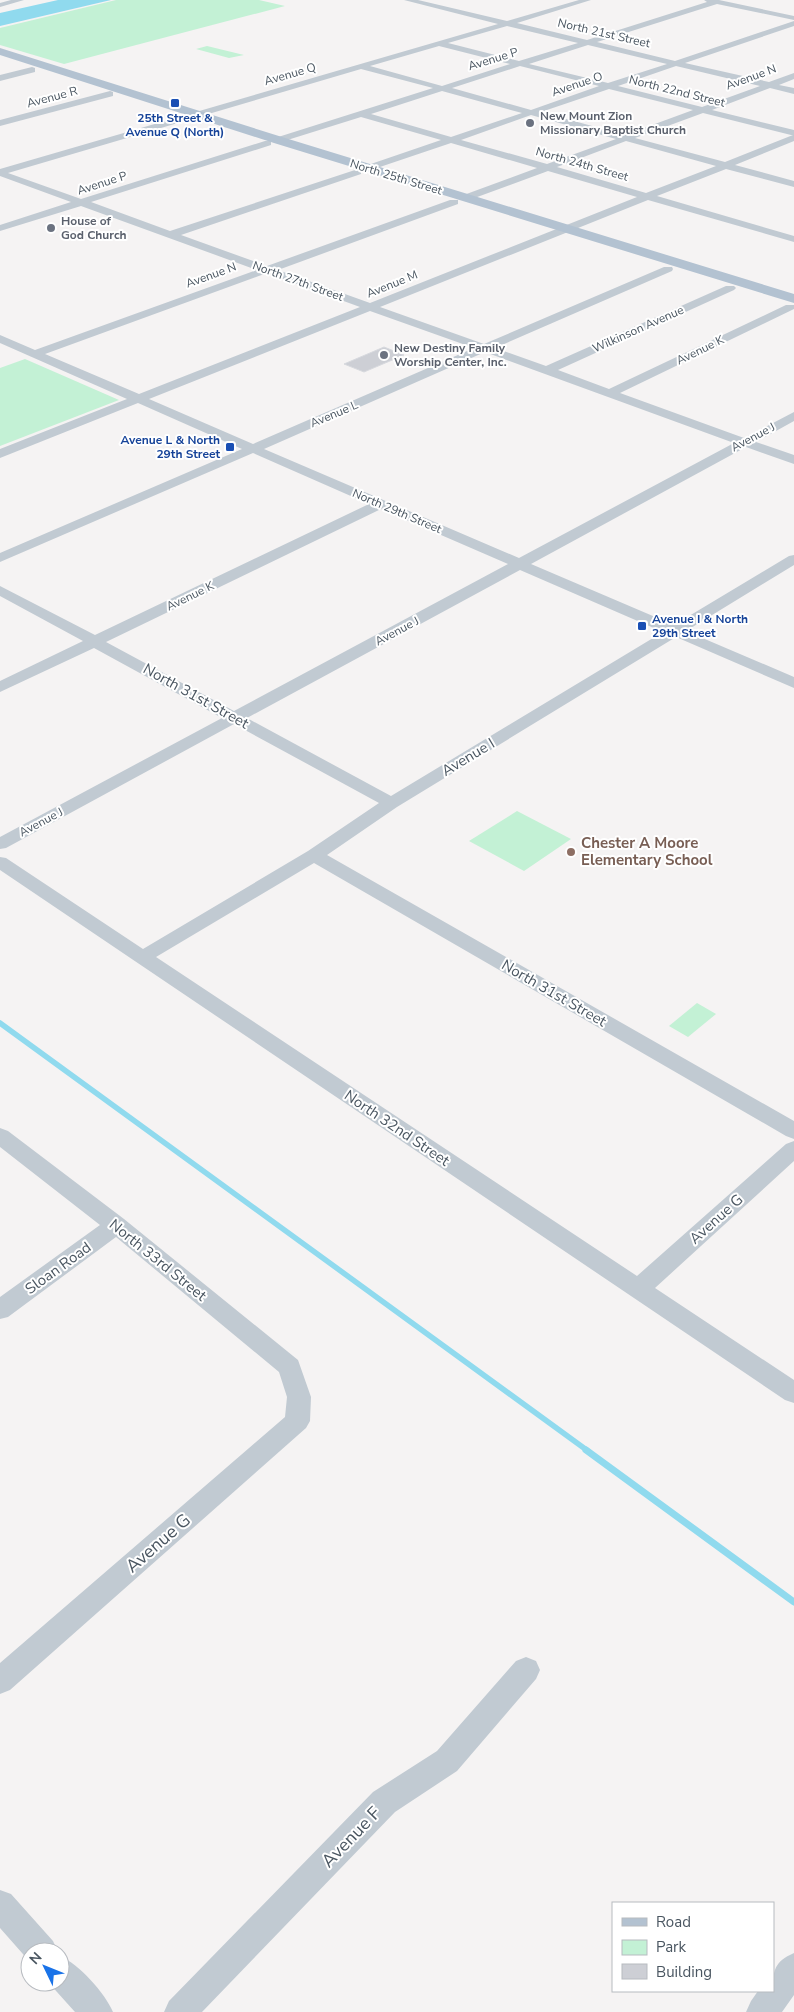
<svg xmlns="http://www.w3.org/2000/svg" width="794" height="2012" viewBox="0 0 794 2012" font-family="'Nunito Sans',sans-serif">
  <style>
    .green { fill: #c3f1d5 }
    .water { fill: #90daee }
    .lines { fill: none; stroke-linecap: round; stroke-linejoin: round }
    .stream-far1 { stroke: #90daee; stroke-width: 5.5 }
    .stream { stroke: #90daee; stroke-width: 7 }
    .building { fill: #cdcfd5; stroke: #d7d9de }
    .minor { fill: #c1cad2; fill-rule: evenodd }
    .major { fill: #b3c2d1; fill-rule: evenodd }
    .transit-dot { fill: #1a4fb4; stroke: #fff; stroke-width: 2 }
    .worship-dot { fill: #6b7280; stroke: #fff; stroke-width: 2 }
    .education-dot { fill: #8d6e63; stroke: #fff; stroke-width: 2 }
    .labels { text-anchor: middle; stroke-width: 4; stroke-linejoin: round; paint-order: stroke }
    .far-street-label { font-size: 12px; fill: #4a5661; stroke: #fff }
    .far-worship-label { font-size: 12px; font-weight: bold; fill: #5b616d; stroke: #fff; text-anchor: start }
    .far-transit-label { font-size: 12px; font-weight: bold; fill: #164399; stroke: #fff }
    .street-label { font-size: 15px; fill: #4a5661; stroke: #fff }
    .education-label { font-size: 15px; font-weight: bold; fill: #785e54; stroke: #fff; text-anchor: start }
    .near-street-label { font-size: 18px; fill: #4a5661; stroke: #fff }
  </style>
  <rect width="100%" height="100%" fill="#f5f3f3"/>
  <g class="green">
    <path d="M116,0H259L285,6L64,64L0,45V28Z"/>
    <path d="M207,46L244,55L229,58L196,49Z"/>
    <path d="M25,359L119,400L0,446V368Z"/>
    <path d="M517,811L571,839L524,871L469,841Z"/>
    <path d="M697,1003L716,1014L688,1037L669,1026Z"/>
  </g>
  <path class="water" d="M58,0H111L0,26V13Z"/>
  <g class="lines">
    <path class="stream-far1" d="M0,1023L588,1451"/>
    <path class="stream" d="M586,1450L794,1602"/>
  </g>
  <path class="building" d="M384,347L404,355L364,372L344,364Z"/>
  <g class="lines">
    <g class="minor">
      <path d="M11,0H24L0,7V3Z"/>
      <path d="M404,0H418L507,21L579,0H591L517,23L587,40L707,2L704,0H719L794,16V20L717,4L597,42L675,61L794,21V26L685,63L769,82L794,73V79L779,85L794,88V94L770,88L712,110L794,130V141L735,165L794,181V187L726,169L657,196L794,236V242L648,200L380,307L484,344L664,267H672L673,269L672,271L495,348L546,366L726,286H734L736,288L734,290L558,370L609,389L786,305H794V309L620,393L744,438L794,412V421L756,442L794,455V464L746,447L531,564L674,625L789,556L794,555V565L686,631L794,677V688L676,637L397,807L327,855L794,1121V1139L786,1136L314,863L156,957L637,1276L786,1144L794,1141V1161L655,1288L794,1380V1403L785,1400L0,870V857L6,858L143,949L308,851L379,803L234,724L6,848L0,849V837L222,718L94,648L0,692V681L83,641L0,596V586L95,635L369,504L253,453L0,562V553L242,449L138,403L0,458V449L127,399L0,343V335L35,350L257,270L81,206L0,231V225L71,202L0,176V169L498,24ZM507,26L578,43L519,61L448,43ZM588,45L667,64L608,83L529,64ZM439,46L510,64L442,86L370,66ZM520,66L599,86L531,110L452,88ZM676,66L760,86L702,107L618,86ZM361,69L433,88L275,138V142H281L361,117L441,140L365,166V170H371L451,143L537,168L461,196V200H469L548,171L637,197L370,303L278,270L458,204V200H450L267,266L181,235L361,174V170H355L170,231L91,202L271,145V141H265L81,199L8,173ZM609,89L693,110L625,135L541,112ZM442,91L522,113L451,137L371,114ZM703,113L791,135H793L725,162L635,138ZM531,115L616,139L547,164L461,140ZM626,141L716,166L646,193L557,167ZM267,273L360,307L139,394L45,354ZM370,311L474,348L253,444L149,399ZM485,352L734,443L519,558L264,449ZM381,509L508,564L234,711L106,642ZM520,570L663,632L391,796L247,718Z"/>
      <path d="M32,67L35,68V72L0,81V75Z"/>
      <path d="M110,91L113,92V96L0,126V120Z"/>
      <path d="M0,1128L8,1131L124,1219L298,1360L311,1397L310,1421L306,1428L10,1690L0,1694V1663L285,1417L287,1397L279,1372L116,1237L8,1317L0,1319V1297L100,1225L0,1147Z"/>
      <path d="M526,1657L536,1661L540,1670L536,1679L457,1771L395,1812L202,2012H164L169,2001L373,1792L437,1751L516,1661Z"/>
      <path d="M0,1890L11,1894L53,1941L58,1952H30V1962L0,1928Z"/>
      <path d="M794,1953V1995L782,2012H746L751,2001L758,1991H773C773,1970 774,1962 794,1953Z"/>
      <path d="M60,1956C79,1964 105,1993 113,2012H75L48,1982H60Z"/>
    </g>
    <path class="major" d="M0,48L282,137L794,294V303L274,143L0,55Z"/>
  </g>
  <g class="transit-dot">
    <rect x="170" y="98" width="10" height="10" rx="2.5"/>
    <rect x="225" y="442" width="10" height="10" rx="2.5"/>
    <rect x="637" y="621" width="10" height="10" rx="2.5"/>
  </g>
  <g class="worship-dot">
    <circle cx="530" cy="123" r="5"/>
    <circle cx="51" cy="228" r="5"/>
    <circle cx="384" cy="355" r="5"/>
  </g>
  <circle class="education-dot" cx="571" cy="852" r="5"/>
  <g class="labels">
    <g class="far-street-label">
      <text transform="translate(604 33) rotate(13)" y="4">North 21st Street</text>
      <text transform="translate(493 59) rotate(-17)" y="4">Avenue P</text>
      <text transform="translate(290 74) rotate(-16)" y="4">Avenue Q</text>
      <text transform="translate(751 77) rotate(-20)" y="4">Avenue N</text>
      <text transform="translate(577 84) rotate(-19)" y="4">Avenue O</text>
      <text transform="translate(677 91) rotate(14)" y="4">North 22nd Street</text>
      <text transform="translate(52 97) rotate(-15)" y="4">Avenue R</text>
      <text transform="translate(582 164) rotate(16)" y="4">North 24th Street</text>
      <text transform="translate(396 177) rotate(17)" y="4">North 25th Street</text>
      <text transform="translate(102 183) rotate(-18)" y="4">Avenue P</text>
      <text transform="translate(211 275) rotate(-20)" y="4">Avenue N</text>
      <text transform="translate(298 281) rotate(20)" y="4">North 27th Street</text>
      <text transform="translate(392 284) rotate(-22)" y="4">Avenue M</text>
      <text transform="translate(638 329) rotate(-24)" y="4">Wilkinson Avenue</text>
      <text transform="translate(700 350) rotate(-26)" y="4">Avenue K</text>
      <text transform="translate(334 414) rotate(-23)" y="4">Avenue L</text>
      <text transform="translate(753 437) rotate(-28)" y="4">Avenue J</text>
      <text transform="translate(397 511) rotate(23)" y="4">North 29th Street</text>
      <text transform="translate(190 596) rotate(-26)" y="4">Avenue K</text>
      <text transform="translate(397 631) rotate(-28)" y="4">Avenue J</text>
      <text transform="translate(41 822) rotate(-28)" y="4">Avenue J</text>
    </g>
    <g class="far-worship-label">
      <text x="540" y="120">New Mount Zion<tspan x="540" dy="14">Missionary Baptist Church</tspan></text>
      <text x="61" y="225">House of<tspan x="61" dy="14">God Church</tspan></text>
      <text x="394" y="352">New Destiny Family<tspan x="394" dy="14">Worship Center, Inc.</tspan></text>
    </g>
    <g class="far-transit-label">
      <text x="175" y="122">25th Street &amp;<tspan x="175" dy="14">Avenue Q (North)</tspan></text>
      <text x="220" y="444" text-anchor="end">Avenue L &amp; North<tspan x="220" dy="14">29th Street</tspan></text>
      <text x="652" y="623" text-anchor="start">Avenue I &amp; North<tspan x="652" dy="14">29th Street</tspan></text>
    </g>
    <g class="street-label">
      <text transform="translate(196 696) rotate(29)" y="5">North 31st Street</text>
      <text transform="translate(468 757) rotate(-31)" y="5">Avenue I</text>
      <text transform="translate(554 993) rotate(30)" y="5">North 31st Street</text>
      <text transform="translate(397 1128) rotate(34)" y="5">North 32nd Street</text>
      <text transform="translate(716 1219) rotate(-42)" y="5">Avenue G</text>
      <text transform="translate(158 1260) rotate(39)" y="5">North 33rd Street</text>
      <text transform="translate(58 1268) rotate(-36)" y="5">Sloan Road</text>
    </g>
    <g class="education-label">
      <text x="581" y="848">Chester A Moore<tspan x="581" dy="17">Elementary School</tspan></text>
    </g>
    <g class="near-street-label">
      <text transform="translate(158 1543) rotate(-41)" y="6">Avenue G</text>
      <text transform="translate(351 1837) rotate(-46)" y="6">Avenue F</text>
    </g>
  </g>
  <rect x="612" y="1902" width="162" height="90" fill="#ffffff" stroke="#b7bbc0"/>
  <rect x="622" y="1918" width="25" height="8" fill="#b3c2d1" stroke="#b7bbc0"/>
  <text x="656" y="1927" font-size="15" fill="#4a5661">Road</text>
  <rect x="622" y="1940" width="25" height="15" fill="#c3f1d5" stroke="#b7bbc0"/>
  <text x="656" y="1952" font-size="15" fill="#4a5661">Park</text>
  <rect x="622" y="1964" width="25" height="15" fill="#cdcfd5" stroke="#b7bbc0"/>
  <text x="656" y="1977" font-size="15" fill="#4a5661">Building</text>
  <g transform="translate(45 1967) rotate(313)"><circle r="24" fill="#ffffff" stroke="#b7bbc0"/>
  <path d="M0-4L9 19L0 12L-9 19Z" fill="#1a73e8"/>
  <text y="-8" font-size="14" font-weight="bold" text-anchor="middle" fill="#4a5661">N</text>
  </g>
</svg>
